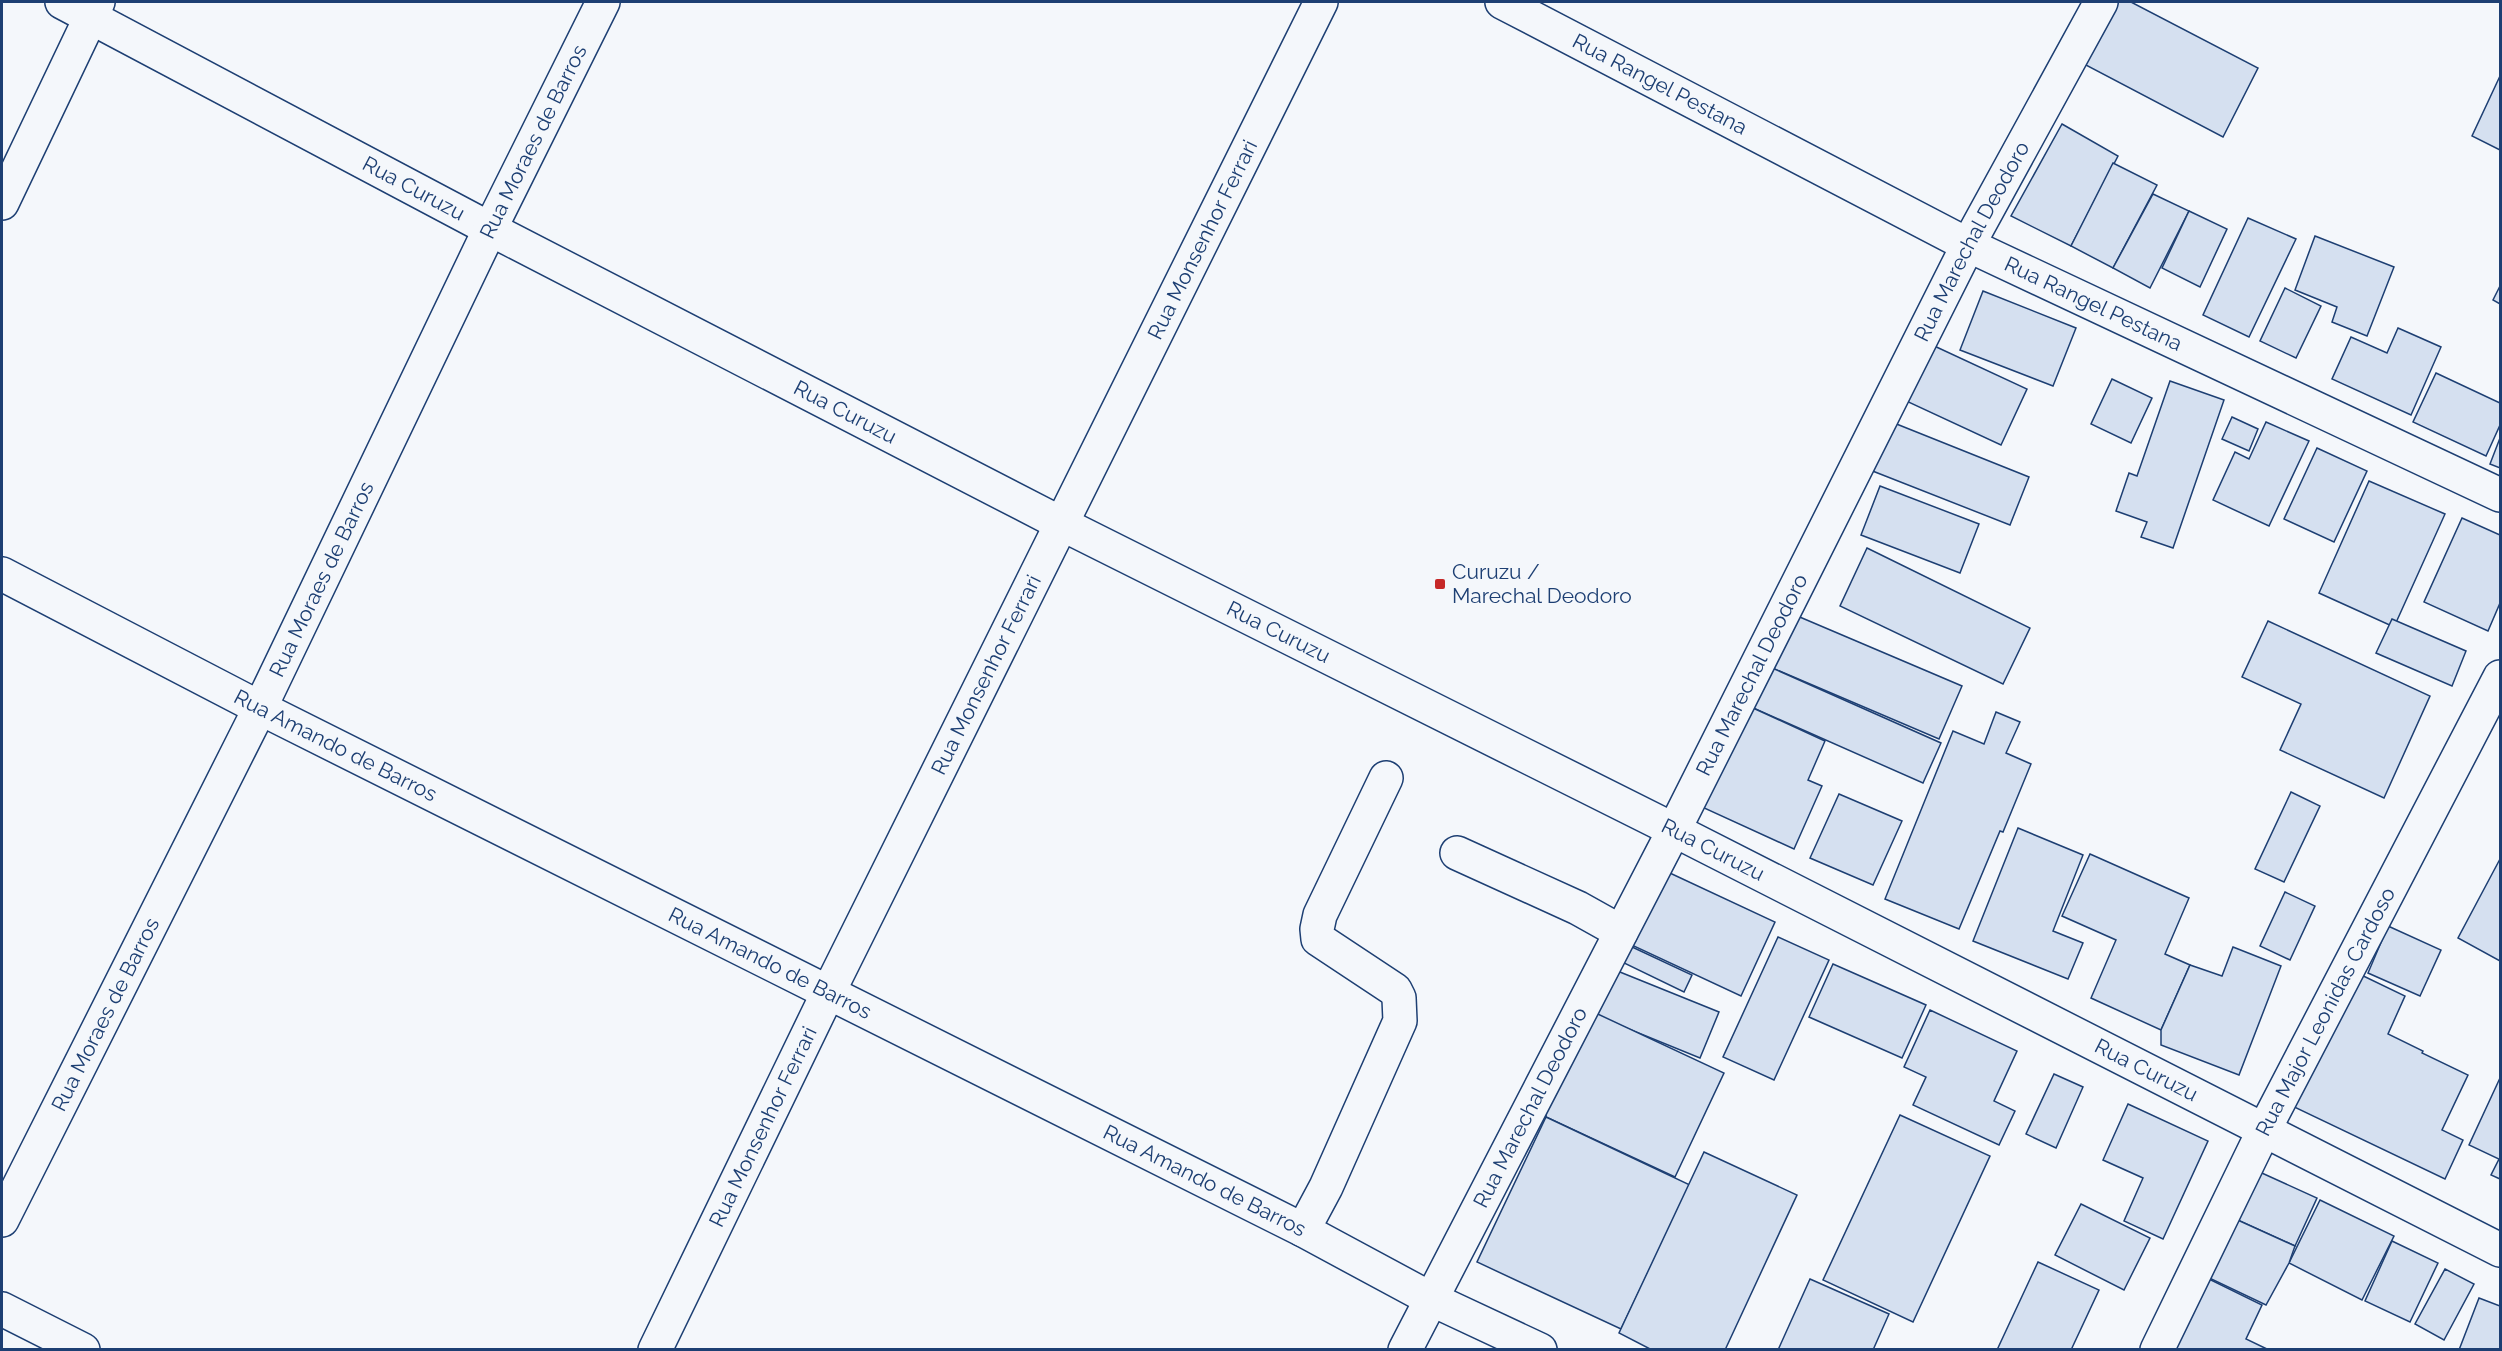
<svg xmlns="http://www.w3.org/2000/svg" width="2502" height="1351" viewBox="0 0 2502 1351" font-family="Raleway,sans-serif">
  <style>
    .building { fill: #d5e0f0; stroke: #1d3f73; stroke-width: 1.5 }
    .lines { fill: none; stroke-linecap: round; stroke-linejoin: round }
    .minor-casing { stroke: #1d3f73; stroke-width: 36 }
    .major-casing { stroke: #1d3f73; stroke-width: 36 }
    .minor { stroke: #f4f7fb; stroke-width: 33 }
    .major { stroke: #f4f7fb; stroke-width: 33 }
    .poi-dot { fill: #c62828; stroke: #f4f7fb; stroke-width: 2 }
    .labels { text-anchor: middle; stroke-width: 4.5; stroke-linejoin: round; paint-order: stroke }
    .street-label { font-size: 21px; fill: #1d3f73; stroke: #f4f7fb }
    .poi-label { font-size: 21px; fill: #1d3f73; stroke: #f4f7fb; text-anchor: start }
  </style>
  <rect width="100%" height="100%" fill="#f4f7fb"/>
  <g class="building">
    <path d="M2115,2H2131L2258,68L2223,137L2082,63Z"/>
    <path d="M2500,76V150L2472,136Z"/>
    <path d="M2062,124L2118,156L2071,246L2011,216Z"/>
    <path d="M2113,163L2157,185L2113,268L2071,246Z"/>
    <path d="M2153,194L2189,211L2150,288L2113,268Z"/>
    <path d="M2189,211L2227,229L2200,287L2162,268Z"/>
    <path d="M2248,218L2296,239L2249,337L2203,315Z"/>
    <path d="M2315,236L2394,267L2367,336L2332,322L2337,307L2295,290Z"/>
    <path d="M2500,286V304L2493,300Z"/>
    <path d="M2285,288L2321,306L2296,358L2260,341Z"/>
    <path d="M1983,291L2076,328L2053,386L1960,350Z"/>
    <path d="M2398,328L2441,347L2411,415L2332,379L2351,337L2387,353Z"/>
    <path d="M1930,344L2027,389L2001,445L1904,400Z"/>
    <path d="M2436,373L2500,403V425L2486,456L2413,422Z"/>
    <path d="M2112,379L2152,398L2131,443L2091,424Z"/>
    <path d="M2170,381L2224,400L2173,548L2141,537L2147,522L2116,511L2129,473L2137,476Z"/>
    <path d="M2232,417L2258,429L2249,451L2222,439Z"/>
    <path d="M1889,421L2029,477L2010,525L1870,470Z"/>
    <path d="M2266,422L2309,441L2269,526L2213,500L2235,452L2249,459Z"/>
    <path d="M2500,438V468L2490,464Z"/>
    <path d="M2317,448L2367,471L2334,542L2284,519Z"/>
    <path d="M2369,481L2445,514L2394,627L2319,593Z"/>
    <path d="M1880,486L1979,524L1960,573L1861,535Z"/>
    <path d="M2462,518L2500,535V603L2488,631L2424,602Z"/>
    <path d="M1867,548L2030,628L2003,684L1840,606Z"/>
    <path d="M1795,615L1962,686L1939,739L1763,664Z"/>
    <path d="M2392,619L2466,651L2452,686L2376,653Z"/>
    <path d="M2268,621L2430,696L2384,798L2280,750L2301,704L2242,677Z"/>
    <path d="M1763,664L1941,743L1923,783L1742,703Z"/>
    <path d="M1742,703L1825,741L1808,780L1822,786L1794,849L1691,802Z"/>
    <path d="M1996,712L2020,722L2006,753L2031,764L2003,832L2000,831L1959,929L1885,899L1953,731L1984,744Z"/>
    <path d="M2291,792L2320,806L2284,882L2255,869Z"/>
    <path d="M1839,794L1902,821L1873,885L1810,858Z"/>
    <path d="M2018,828L2083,855L2053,931L2083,943L2068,979L1973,941Z"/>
    <path d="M2090,854L2189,898L2165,954L2190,965L2161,1030L2091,998L2116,940L2062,916Z"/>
    <path d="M2500,859V961L2458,938Z"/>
    <path d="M1657,867L1775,922L1741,996L1623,941Z"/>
    <path d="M2285,892L2315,906L2290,960L2260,946Z"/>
    <path d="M2388,926L2441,950L2420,996L2368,973Z"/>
    <path d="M1778,937L1829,960L1774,1080L1723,1057Z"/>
    <path d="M1630,946L1692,975L1684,992L1622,962Z"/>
    <path d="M2233,947L2281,966L2239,1075L2161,1045V1030L2190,965L2222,976Z"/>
    <path d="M1833,964L1926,1005L1902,1058L1809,1017Z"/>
    <path d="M1605,966L1719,1012L1700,1058L1587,1012Z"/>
    <path d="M2353,971L2405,996L2388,1034L2423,1051L2422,1053L2468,1075L2442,1130L2463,1140L2445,1179L2290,1105Z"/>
    <path d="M1587,1009L1724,1073L1675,1177L1546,1117L1547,1096Z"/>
    <path d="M1930,1010L2017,1051L1994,1101L2015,1111L1999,1145L1913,1105L1926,1077L1904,1067Z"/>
    <path d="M2054,1074L2083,1087L2056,1148L2026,1134Z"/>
    <path d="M2500,1078V1179L2491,1175L2499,1159L2469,1145Z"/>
    <path d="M2128,1104L2208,1141L2163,1239L2124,1221L2143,1178L2103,1160Z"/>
    <path d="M1900,1115L1990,1156L1913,1322L1823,1280Z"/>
    <path d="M1546,1117L1690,1185L1621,1329L1477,1262Z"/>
    <path d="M1704,1152L1797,1195L1725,1350H1652L1619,1333Z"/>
    <path d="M2253,1169L2317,1198L2295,1246L2231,1217Z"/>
    <path d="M2320,1200L2394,1236L2362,1300L2289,1263Z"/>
    <path d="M2081,1204L2150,1238L2124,1290L2055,1255Z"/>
    <path d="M2231,1217L2295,1246L2289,1263L2266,1305L2205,1276Z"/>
    <path d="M2392,1241L2438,1263L2410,1322L2365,1301Z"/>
    <path d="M2038,1262L2099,1290L2071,1350H1997Z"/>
    <path d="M2445,1269L2474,1284L2444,1340L2415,1324Z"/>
    <path d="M1810,1279L1889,1314L1873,1350H1778Z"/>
    <path d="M2209,1279L2262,1305L2246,1339L2269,1350H2162Z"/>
    <path d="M2479,1298L2500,1306V1350H2459Z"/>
  </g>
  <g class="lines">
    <g class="minor-casing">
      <g id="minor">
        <path id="s1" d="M62,2L490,229L1062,524L1674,830L2500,1250"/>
        <path id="s2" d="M1502,2L1968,245L2500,495"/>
        <path d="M1457,853L1578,908L1621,932"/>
        <path d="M1303,1230L1326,1187L1400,1021L1399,998L1395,990L1318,939L1317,929L1320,915L1386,778"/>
        <path id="s3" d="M655,1350L828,993L1321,2"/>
        <path id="s4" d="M1405,1350L1674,830L1968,245L2101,2"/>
        <path id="s5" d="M2157,1350L2264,1130L2500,677"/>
      </g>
    </g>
    <g class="major-casing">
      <g id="major">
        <path d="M2,203L98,2"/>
        <path id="s6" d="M2,574L260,708L1303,1230L1431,1299L1540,1350"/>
        <path id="s7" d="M2,1220L260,708L490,229L603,2"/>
        <path d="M2,1309L83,1350"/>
      </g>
    </g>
    <use href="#minor" class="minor"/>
    <use href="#major" class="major"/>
  </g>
  <rect class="poi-dot" x="1434" y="578" width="12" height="12" rx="3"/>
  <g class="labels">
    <g class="street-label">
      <text dy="7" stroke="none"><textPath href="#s2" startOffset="178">Rua Rangel Pestana</textPath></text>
      <text dy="7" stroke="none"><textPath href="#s7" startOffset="1202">Rua Moraes de Barros</textPath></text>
      <text dy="7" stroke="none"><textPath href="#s1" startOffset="398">Rua Curuzu</textPath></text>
      <text dy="7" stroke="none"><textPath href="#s3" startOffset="1238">Rua Monsenhor Ferrari</textPath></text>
      <text dy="7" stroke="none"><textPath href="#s4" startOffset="1245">Rua Marechal Deodoro</textPath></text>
      <text dy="7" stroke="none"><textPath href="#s2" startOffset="664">Rua Rangel Pestana</textPath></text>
      <text dy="7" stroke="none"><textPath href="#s1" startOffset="884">Rua Curuzu</textPath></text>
      <text dy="7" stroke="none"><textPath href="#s7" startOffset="716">Rua Moraes de Barros</textPath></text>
      <text dy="7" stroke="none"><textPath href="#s1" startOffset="1370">Rua Curuzu</textPath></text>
      <text dy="7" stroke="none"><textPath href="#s3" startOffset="752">Rua Monsenhor Ferrari</textPath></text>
      <text dy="7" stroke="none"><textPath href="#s4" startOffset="759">Rua Marechal Deodoro</textPath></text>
      <text dy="7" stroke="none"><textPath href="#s6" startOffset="375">Rua Amando de Barros</textPath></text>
      <text dy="7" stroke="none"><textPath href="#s1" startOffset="1856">Rua Curuzu</textPath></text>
      <text dy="7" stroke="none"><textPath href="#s6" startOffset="861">Rua Amando de Barros</textPath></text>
      <text dy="7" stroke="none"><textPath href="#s5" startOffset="378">Rua Major Leonidas Cardoso</textPath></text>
      <text dy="7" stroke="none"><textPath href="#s7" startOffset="230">Rua Moraes de Barros</textPath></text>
      <text dy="7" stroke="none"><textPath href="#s1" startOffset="2342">Rua Curuzu</textPath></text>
      <text dy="7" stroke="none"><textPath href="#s4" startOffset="273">Rua Marechal Deodoro</textPath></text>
      <text dy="7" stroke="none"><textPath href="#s3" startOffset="248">Rua Monsenhor Ferrari</textPath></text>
      <text dy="7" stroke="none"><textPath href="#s6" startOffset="1347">Rua Amando de Barros</textPath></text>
    </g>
    <g class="poi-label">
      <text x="1452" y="579">Curuzu /<tspan x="1452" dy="24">Marechal Deodoro</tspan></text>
    </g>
  </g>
  <rect width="2502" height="1351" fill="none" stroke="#1d3f73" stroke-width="6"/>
</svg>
